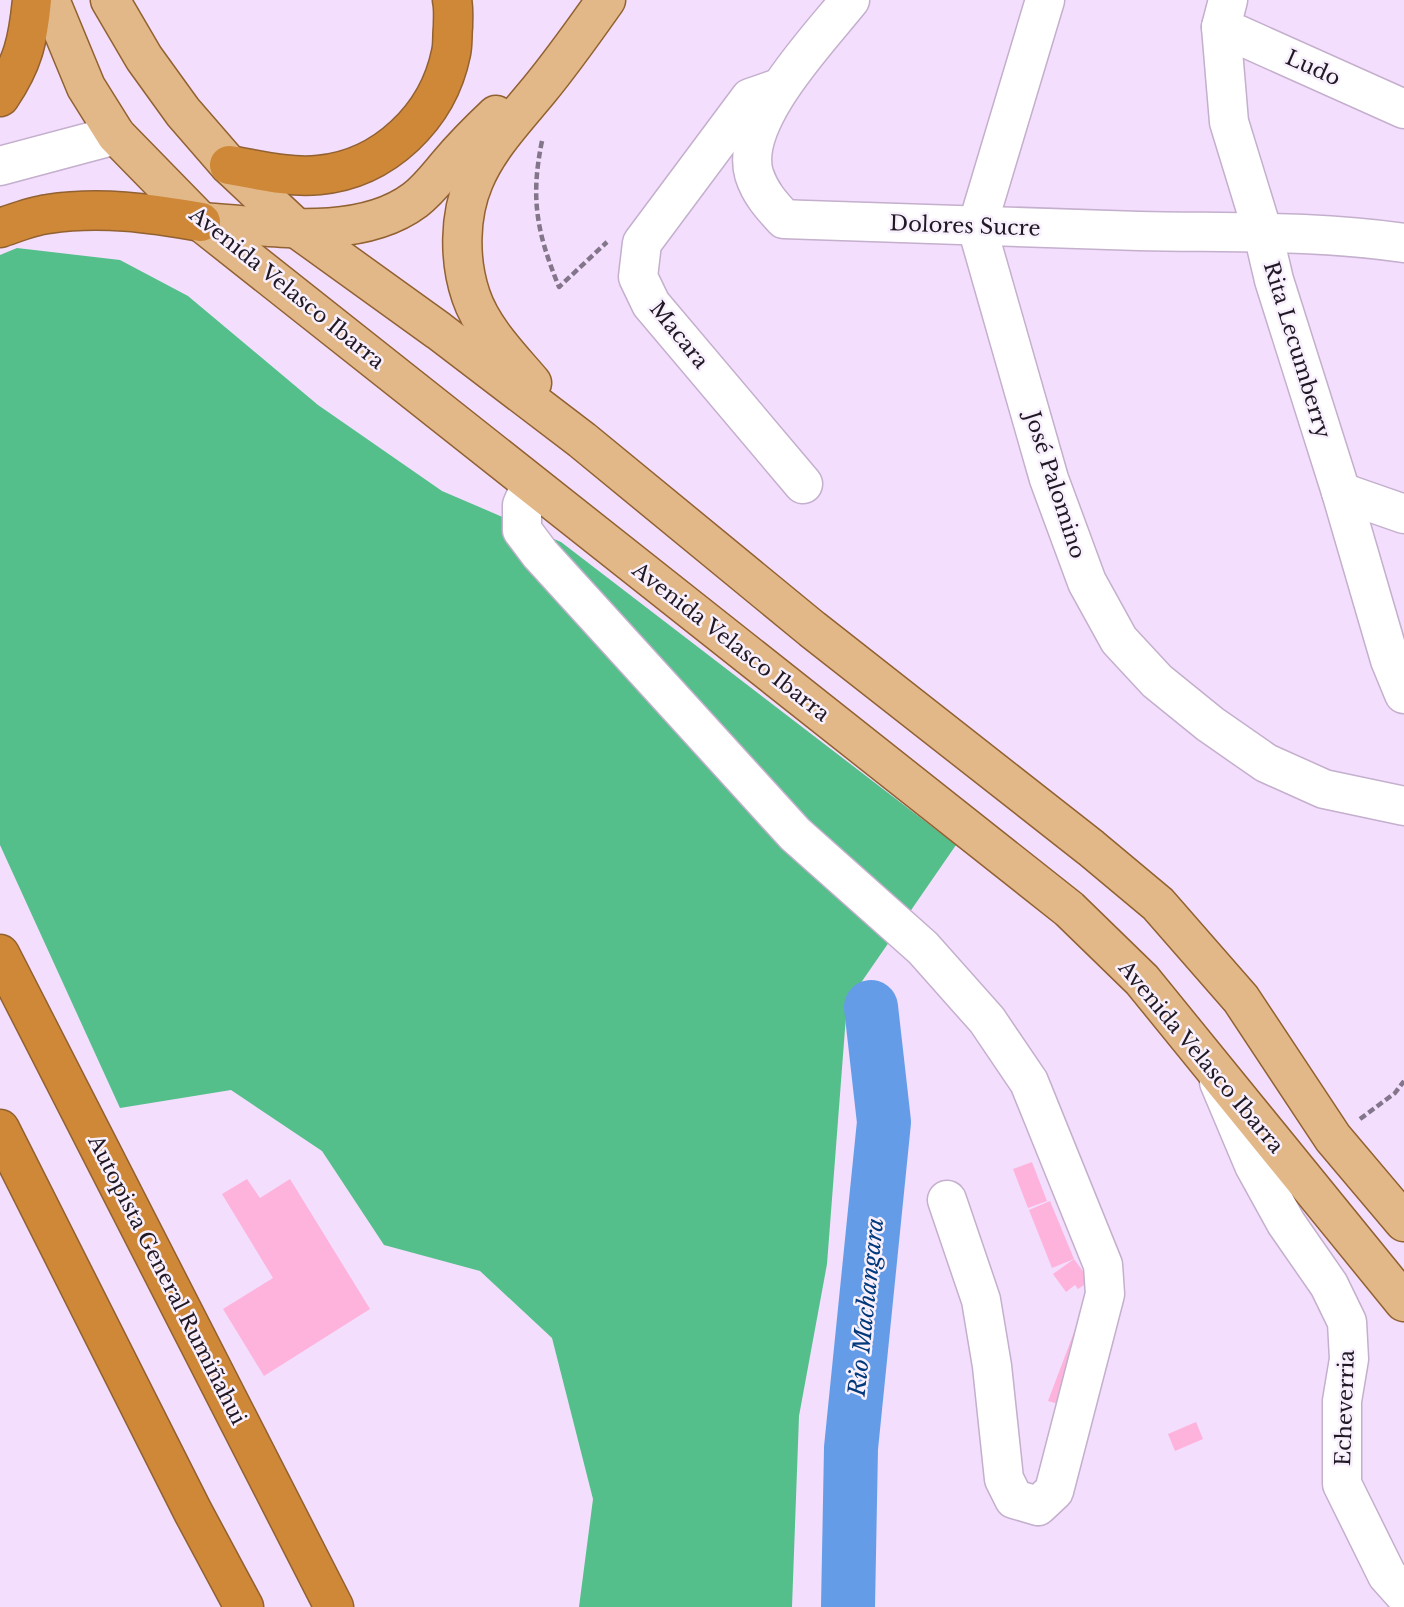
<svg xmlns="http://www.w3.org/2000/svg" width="1404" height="1607" viewBox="0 0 1404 1607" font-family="'Libre Baskerville',serif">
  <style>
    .forest { fill: #54bf8a }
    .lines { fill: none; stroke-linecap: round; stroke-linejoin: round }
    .river { stroke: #659ce8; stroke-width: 54 }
    .building { fill: #feb3dc }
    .minor-casing { stroke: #c4afcd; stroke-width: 41 }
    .major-casing { stroke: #926131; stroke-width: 41 }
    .highway-casing { stroke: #926131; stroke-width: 41 }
    .path { stroke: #83758a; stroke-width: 4.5; stroke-dasharray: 7 3.5; stroke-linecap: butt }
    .minor { stroke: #fff; stroke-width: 38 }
    .major { stroke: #e2b888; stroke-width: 38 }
    .highway { stroke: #cf8838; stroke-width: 38 }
    .labels { text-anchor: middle; stroke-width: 5; stroke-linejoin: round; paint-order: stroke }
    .street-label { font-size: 21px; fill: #201924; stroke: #f9f0fd }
    .water-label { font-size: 23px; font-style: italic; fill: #00397b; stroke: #f9f0fd }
  </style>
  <rect width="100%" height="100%" fill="#f3defd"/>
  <path class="forest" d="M17,248L120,260L188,296L318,405L442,491L561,542L956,845L847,1003L827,1264L799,1416L792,1607H579L593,1499L552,1338L480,1271L384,1245L322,1151L231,1090L120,1108L0,845V255Z"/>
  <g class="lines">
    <path class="river" d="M848,1607L851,1448L884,1122L871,1007"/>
  </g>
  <g class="building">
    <path d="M1032,1162L1047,1201L1028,1208L1013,1169Z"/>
    <path d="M247,1179L260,1198L290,1179L370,1309L264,1376L223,1309L273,1278L222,1194Z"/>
    <path d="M1050,1201L1074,1259L1052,1268L1029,1210Z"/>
    <path d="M1074,1259L1090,1281L1078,1289L1075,1285L1066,1292L1053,1274Z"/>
    <path d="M1076,1327L1087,1331L1065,1406L1048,1401Z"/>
    <path d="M1196,1422L1203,1439L1175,1451L1168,1434Z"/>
  </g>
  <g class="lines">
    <g class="minor-casing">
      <g id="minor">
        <path d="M850,0C818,40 739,121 754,174C760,193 771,205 784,219C902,224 1020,228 1139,231C1227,233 1317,230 1404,243"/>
        <path d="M1045,0L977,227L1049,479L1087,582L1119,640L1157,681L1210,724L1266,763L1324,789L1404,806"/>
        <path d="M1228,0L1221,27L1229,122L1263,233L1274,280L1341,492L1390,660L1404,694"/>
        <path d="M1221,27L1404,109"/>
        <path d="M773,90L750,98L642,243L638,277L651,304L803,484"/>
        <path d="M0,166L116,135"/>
        <path d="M531,484L522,505V530L540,554L795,834L923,948L987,1020L1029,1082L1103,1265L1105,1294L1054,1491L1038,1506L1014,1499L1004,1479L992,1366L981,1300L947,1200"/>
        <path d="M1341,492L1404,514"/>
        <path d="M1219,1082L1254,1165L1286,1223L1329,1285L1347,1322L1349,1359L1342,1401V1484L1387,1575L1404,1594"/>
      </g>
    </g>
    <g class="major-casing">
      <g id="major">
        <path d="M50,0L86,87L116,135L201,222L1069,909L1142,980L1404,1302"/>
        <path d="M110,0L144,58L183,112L229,165L296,228L439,331L582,440L812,629L1091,848L1158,904L1241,999L1333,1138L1404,1222"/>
        <path d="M201,222C268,226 359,242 415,200C428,190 437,178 448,165C463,147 479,131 496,115"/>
        <path d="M532,383C510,357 482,329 471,296C459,261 459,216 474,181C488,147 516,118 539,90C563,61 584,31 606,0"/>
      </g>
    </g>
    <g class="highway-casing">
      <g id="highway">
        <path d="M0,97C23,63 28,41 32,0"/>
        <path d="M229,165C258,170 289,178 319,175C384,169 438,117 451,53C453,45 452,35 453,27C453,18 454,9 452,0"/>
        <path d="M0,228C15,223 32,216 48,214C100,206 150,213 201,222"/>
        <path d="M0,954L334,1607"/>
        <path d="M0,1129L193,1512L244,1607"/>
      </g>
    </g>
    <g class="path">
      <path d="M542,141C530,199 537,233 559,287L607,242"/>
      <path d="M1360,1119L1395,1093L1404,1081"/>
    </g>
    <use href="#minor" class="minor"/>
    <use href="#major" class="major"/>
    <use href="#highway" class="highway"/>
  </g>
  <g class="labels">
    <g class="street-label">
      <text transform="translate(1313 68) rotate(24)" y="7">Ludo</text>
      <text transform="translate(965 226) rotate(2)" y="7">Dolores Sucre</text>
      <text transform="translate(287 288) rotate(39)" y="7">Avenida Velasco Ibarra</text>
      <text transform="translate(679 335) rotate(51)" y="7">Macara</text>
      <text transform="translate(1297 350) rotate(73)" y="7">Rita Lecumberry</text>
      <text transform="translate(1055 485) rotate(72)" y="7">José Palomino</text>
      <text transform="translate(731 642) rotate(38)" y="7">Avenida Velasco Ibarra</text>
      <text transform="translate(1201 1057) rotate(50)" y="7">Avenida Velasco Ibarra</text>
      <text transform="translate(167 1280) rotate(63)" y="7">Autopista General Rumiñahui</text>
      <text transform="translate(1345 1408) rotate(-88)" y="7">Echeverria</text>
    </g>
    <g class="water-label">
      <text transform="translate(866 1307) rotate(-84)" y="8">Rio Machangara</text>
    </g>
  </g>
</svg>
